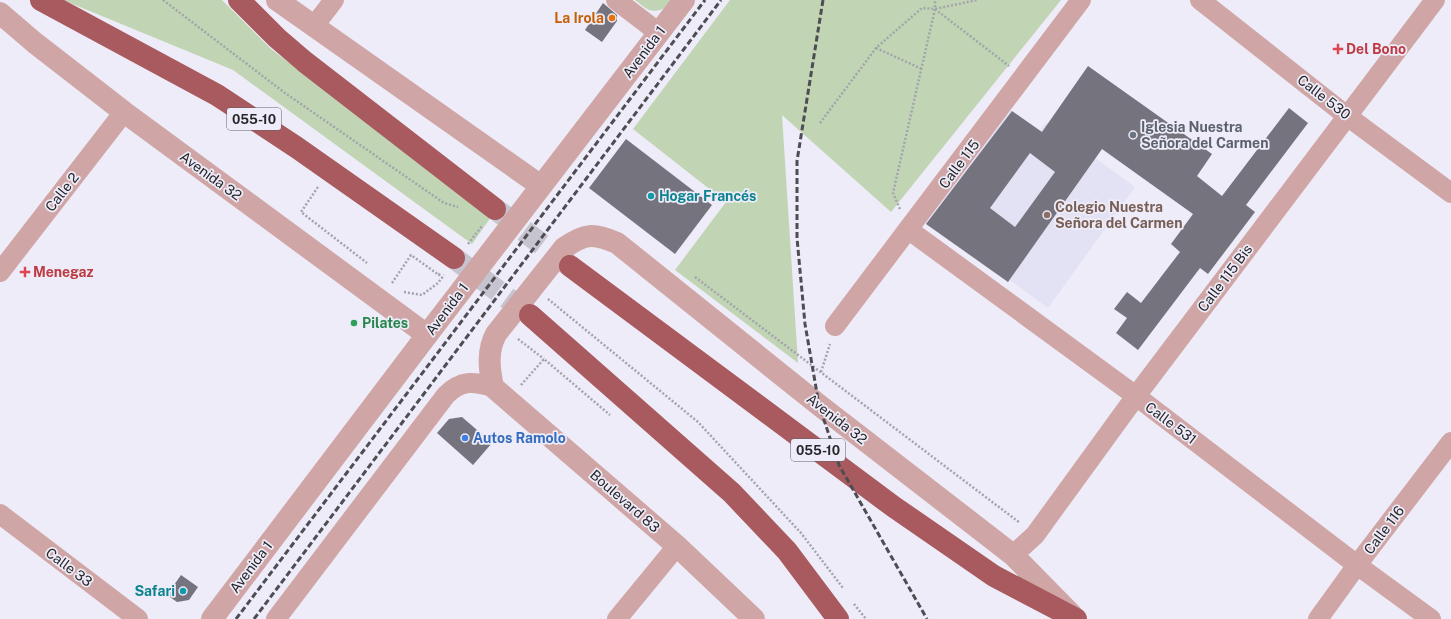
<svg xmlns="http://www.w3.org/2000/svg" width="1451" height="619" viewBox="0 0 1451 619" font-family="'Public Sans',sans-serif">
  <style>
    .built { fill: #e3e1f4 }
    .green { fill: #c1d5b4 }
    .building { fill: #75747e; fill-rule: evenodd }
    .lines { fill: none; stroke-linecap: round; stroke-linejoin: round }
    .trunk-tunnel { stroke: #c5c4cf; stroke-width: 22; stroke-dasharray: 22 11; stroke-linecap: butt }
    .path { stroke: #a3a3ac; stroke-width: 2.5; stroke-dasharray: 2 2; stroke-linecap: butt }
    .minor { stroke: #cfa5a5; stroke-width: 20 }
    .tertiary { stroke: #cfa5a5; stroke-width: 22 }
    .trunk { stroke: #a85a5e; stroke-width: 22 }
    .rail { stroke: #4d4d53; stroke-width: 3; stroke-dasharray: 6 3; stroke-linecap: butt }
    .food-dot { fill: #e8710a; stroke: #edecf8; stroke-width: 1.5 }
    .health-dot { fill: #e0444e; stroke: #edecf8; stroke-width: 1.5 }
    .worship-dot { fill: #6b7280; stroke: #edecf8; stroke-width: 1.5 }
    .culture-dot { fill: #0f9aa8; stroke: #edecf8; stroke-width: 1.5 }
    .education-dot { fill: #8d6e63; stroke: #edecf8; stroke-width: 1.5 }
    .leisure-dot { fill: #2e9e5b; stroke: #edecf8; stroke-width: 1.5 }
    .shop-dot { fill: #3f7fe0; stroke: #edecf8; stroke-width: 1.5 }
    .labels { text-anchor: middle; stroke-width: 3.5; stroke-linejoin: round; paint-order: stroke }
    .shield { fill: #edecf8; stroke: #626168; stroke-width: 1 }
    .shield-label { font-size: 13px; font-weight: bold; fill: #26262a }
    .food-label { font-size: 14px; font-weight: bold; fill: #c56008; stroke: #edecf8; text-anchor: end }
    .health-label { font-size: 14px; font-weight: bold; fill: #be3a42; stroke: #edecf8; text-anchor: start }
    .street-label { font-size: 14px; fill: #26262a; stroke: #edecf8 }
    .worship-label { font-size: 14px; font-weight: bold; fill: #5b616d; stroke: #edecf8; text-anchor: start }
    .culture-label { font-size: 14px; font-weight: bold; fill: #0d838f; stroke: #edecf8; text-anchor: start }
    .education-label { font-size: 14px; font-weight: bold; fill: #785e54; stroke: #edecf8; text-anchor: start }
    .leisure-label { font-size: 14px; font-weight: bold; fill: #27864d; stroke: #edecf8; text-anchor: start }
    .shop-label { font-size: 14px; font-weight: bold; fill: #366cbe; stroke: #edecf8; text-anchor: start }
  </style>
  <rect width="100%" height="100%" fill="#edecf8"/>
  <path class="built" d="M1006,107L1040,131L1046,122L1135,187L1048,308L1010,280L1008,282L924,222Z"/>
  <g class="green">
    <path d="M63,0H222L271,49L491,217L472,244L233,70Z"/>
    <path d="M635,0H673C668,7 659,13 649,10C645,8 639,3 635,0Z"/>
    <path d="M730,0H1061L891,212L782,115L798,363L675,270L726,202L633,129Z"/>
  </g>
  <g class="building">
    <path d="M603,3L617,15V21L602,42L585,30Z"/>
    <path d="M1088,66L1212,154L1197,176L1222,196L1289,108L1308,123L1246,205L1255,212L1208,274L1200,268L1138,350L1116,333L1127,318L1114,309L1127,292L1141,303L1180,252L1171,244L1193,214L1102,149L1008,282L926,224L1012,111L1042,132ZM1030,153L1055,172L1015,227L990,208Z"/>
    <path d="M626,139L712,205L675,254L589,188Z"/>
    <path d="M462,417L492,443L473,465L437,433L449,419Z"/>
    <path d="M181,575L198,587L189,600L177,602L167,595Z"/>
  </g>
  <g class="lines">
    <g class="trunk-tunnel">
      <path d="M498,211L570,266"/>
      <path d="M454,258L530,315"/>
    </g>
    <g class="path">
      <path d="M163,0L285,93L444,203L458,207"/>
      <path d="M935,9L1009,66"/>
      <path d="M876,48L922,69"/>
      <path d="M820,123L876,48L922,8L935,9L977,0"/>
      <path d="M318,187L301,212L367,263"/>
      <path d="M900,209L893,193L935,9V0"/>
      <path d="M468,244L482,226L481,225"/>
      <path d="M695,277L1020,523"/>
      <path d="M392,283L411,255L439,275L440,273"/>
      <path d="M404,292L422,295L438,283L444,275"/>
      <path d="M548,299L698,422L801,533L843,588"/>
      <path d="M518,339L544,359"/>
      <path d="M821,372L830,344"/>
      <path d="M521,385L544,359L610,415"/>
      <path d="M854,604L866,619"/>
    </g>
    <g class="minor">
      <path d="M616,0L659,33"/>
      <path d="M1200,0L1347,116L1451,193"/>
      <path d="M314,26L334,0"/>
      <path d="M909,230L1136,396L1357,565L1431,619"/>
      <path d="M0,272L124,112"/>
      <path d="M835,326L1081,0"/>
      <path d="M0,514L138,619"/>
      <path d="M1013,555L1035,535L1136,396L1435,0"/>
      <path d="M276,619L446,395C461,380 473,381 493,387"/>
      <path d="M617,619L677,546"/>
      <path d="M1318,619L1357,565L1451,442"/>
    </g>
    <g class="tertiary">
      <path d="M277,0L541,186"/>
      <path d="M0,13L35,43L124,112L427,335"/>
      <path d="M212,619L427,335L684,0"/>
      <path d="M754,619L677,546L493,387C489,368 487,351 496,334L564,248C585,233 594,233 617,243L819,405L1013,555L1072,615"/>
    </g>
    <g class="trunk">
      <path d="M41,0L217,95L296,147L454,258"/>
      <path d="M239,0L277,38L305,62L495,209"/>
      <path d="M570,266L894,507L994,576L1076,619"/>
      <path d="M530,315L732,493L787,551L838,619"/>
    </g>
    <g class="rail">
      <path d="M823,0L797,161V238L805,324L819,405L839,465L927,619"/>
      <path d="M236,619L705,0"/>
      <path d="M254,619L721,0"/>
    </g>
  </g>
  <circle class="food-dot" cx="612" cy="18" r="4"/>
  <g class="health-dot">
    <path d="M1336 43h4v4h4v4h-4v4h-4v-4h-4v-4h4z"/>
    <path d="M23 266h4v4h4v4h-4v4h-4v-4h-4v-4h4z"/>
  </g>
  <circle class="worship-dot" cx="1133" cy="135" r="4"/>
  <g class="culture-dot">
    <circle cx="651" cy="196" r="4"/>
    <circle cx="183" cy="591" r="4"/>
  </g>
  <circle class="education-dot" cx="1047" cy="215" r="4"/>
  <circle class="leisure-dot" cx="354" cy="323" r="4"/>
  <circle class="shop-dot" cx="465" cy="438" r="4"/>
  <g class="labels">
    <g class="shield">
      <rect x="227" y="108" width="54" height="22" rx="3"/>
      <rect x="791" y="439" width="54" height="22" rx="3"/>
    </g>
    <g class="shield-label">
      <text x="254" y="124">055-10</text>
      <text x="818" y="455">055-10</text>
    </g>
    <g class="food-label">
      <text x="604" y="23">La Irola</text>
    </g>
    <g class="health-label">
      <text x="1346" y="54">Del Bono</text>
      <text x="33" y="277">Menegaz</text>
    </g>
    <g class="street-label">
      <text transform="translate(644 52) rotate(-53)" y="5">Avenida 1</text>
      <text transform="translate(1324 97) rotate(38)" y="5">Calle 530</text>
      <text transform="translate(959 164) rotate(-53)" y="5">Calle 115</text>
      <text transform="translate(211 176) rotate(36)" y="5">Avenida 32</text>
      <text transform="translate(62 192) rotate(-52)" y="5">Calle 2</text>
      <text transform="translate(1225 278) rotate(-53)" y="5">Calle 115 Bis</text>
      <text transform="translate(447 309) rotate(-53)" y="5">Avenida 1</text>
      <text transform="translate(837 419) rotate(38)" y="5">Avenida 32</text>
      <text transform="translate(1171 423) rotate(37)" y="5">Calle 531</text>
      <text transform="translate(625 501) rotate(41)" y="5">Boulevard 83</text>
      <text transform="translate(1384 530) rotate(-53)" y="5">Calle 116</text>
      <text transform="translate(69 567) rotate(37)" y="5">Calle 33</text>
      <text transform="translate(251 567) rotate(-53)" y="5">Avenida 1</text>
    </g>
    <g class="worship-label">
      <text x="1141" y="132">Iglesia Nuestra<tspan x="1141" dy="16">Señora del Carmen</tspan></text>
    </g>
    <g class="culture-label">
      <text x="659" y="201">Hogar Francés</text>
      <text x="175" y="596" text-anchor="end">Safari</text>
    </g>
    <g class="education-label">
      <text x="1055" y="212">Colegio Nuestra<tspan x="1055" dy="16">Señora del Carmen</tspan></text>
    </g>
    <g class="leisure-label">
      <text x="362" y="328">Pilates</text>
    </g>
    <g class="shop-label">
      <text x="473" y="443">Autos Ramolo</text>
    </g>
  </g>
</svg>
